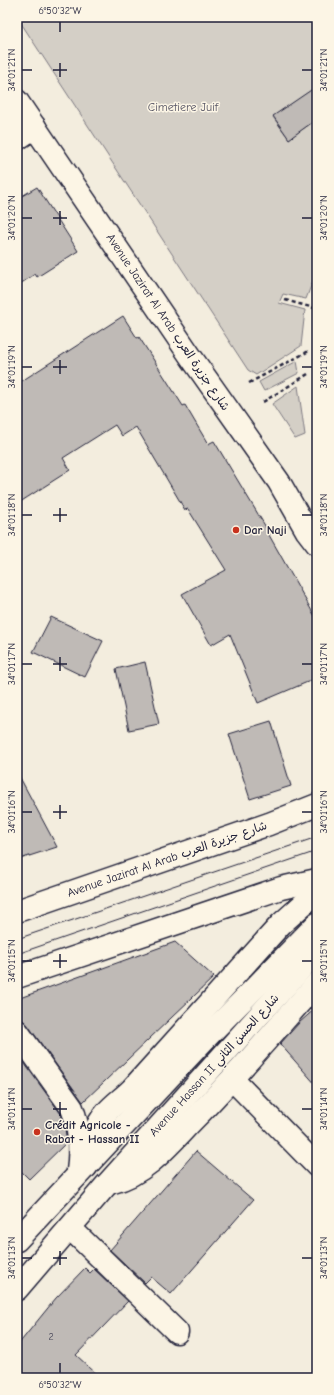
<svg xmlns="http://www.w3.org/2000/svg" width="334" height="1395" viewBox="0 0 334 1395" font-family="'Comic Neue','Playpen Sans Arabic',sans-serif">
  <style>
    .green { fill: #d4cfc6; stroke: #7b7880 }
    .building { fill: #bfbab6; stroke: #22223b }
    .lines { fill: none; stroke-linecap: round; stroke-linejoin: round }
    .minor-casing { stroke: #22223b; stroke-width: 25 }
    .major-casing { stroke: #22223b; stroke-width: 25 }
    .path { stroke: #22223b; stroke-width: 2.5; stroke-dasharray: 4 3; stroke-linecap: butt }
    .minor { stroke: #fcf5e5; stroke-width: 22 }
    .major { stroke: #fcf5e5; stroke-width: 22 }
    .tram { stroke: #22223b; stroke-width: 1 }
    .ticks { fill: none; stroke: #22223b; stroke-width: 1.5 }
    .poi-dot { fill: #c8321e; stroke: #fcf5e5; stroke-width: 1.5 }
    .labels { text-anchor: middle; stroke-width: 3; stroke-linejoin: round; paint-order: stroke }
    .number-label { font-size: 10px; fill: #49485a }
    .park-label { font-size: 12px; fill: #575665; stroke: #fcf5e5 }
    .street-label { font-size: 12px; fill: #22223b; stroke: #fcf5e5 }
    .poi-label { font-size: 12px; font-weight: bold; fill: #22223b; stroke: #fcf5e5; text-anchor: start }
    .neatline { fill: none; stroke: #22223b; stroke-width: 1.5 }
    .ticks-label { font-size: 10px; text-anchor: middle; fill: #22223b }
  </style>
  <rect width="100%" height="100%" fill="#f3edde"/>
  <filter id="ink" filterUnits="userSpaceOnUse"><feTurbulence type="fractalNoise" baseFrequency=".025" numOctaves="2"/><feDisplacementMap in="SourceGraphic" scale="8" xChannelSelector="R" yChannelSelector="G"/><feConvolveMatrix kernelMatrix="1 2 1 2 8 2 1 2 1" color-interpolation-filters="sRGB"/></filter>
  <g filter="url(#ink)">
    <g class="green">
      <path d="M17,17H317V88L316,87L273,117L289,139L317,119V270L306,299L283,294L279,303L305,310L301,346L256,375L248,370Z"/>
      <path d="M297,361L299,373L264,391L259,382Z"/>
      <path d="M298,386L305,435L295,439L272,404Z"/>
    </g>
    <g class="building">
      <path d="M317,86V119L289,139L273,116Z"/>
      <path d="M37,187L78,251L37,277L35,274L17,286V199Z"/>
      <path d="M123,316L137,338L139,337L183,406L185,405L208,444L214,441L270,534L269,535L317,620V678L258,703L230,634L211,645L182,594L226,570L188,509L185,510L136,427L122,436L115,425L63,458L70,470L17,504V384Z"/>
      <path d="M51,617L103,641L85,677L33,652Z"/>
      <path d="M145,662L159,724L129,730L116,669Z"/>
      <path d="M271,721L291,786L250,799L229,734Z"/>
      <path d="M17,772L57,847L17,860Z"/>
      <path d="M175,942L214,977L83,1102L27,1024L23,1020L17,1019V999Z"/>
      <path d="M317,1007V1086L280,1044L299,1023Z"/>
      <path d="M17,1053L61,1114L63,1121L60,1124L65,1129L67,1140V1142L29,1179L17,1167Z"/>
      <path d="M196,1151L253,1200L171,1294L151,1277L145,1283L110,1250Z"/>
      <path d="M85,1268L90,1273L94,1269L128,1301L76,1355L101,1378H17V1346L56,1298Z"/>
    </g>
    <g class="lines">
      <g class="minor-casing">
        <g id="minor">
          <path d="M17,101L193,360L279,482L307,531L317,544"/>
          <path d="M17,139L35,127"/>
          <path d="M17,1031L72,1108C80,1129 81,1148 78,1171"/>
          <path d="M232,1079L317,1166"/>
          <path d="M70,1228L177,1332"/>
        </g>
      </g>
      <g class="major-casing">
        <g id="major">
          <path d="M17,911L269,824L317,805"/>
          <path d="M17,977L281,888L317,880"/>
          <path d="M86,1167C88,1147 93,1128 107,1112C114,1104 124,1097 132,1089L281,924L317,892"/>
          <path d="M113,1182C148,1173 171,1142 196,1117C238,1074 277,1028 317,983"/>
          <path d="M17,1240L203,1041L317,924"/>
          <path d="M17,1289L108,1183L317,951"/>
        </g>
      </g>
      <g class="path">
        <path d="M285,300L314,308"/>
        <path d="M249,383L309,351"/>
        <path d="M263,402L308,374"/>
      </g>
      <use href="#minor" class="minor"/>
      <use href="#major" class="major"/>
      <g class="tram">
        <path d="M17,939L317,837"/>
        <path d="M17,954L317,851"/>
      </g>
    </g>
  </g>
  <path class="ticks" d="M60,22V32M60,63V77M22,70H32M53,70H67M302,70H312M60,211V225M22,218H32M53,218H67M302,218H312M60,360V374M22,367H32M53,367H67M302,367H312M60,508V522M22,515H32M53,515H67M302,515H312M60,657V671M22,664H32M53,664H67M302,664H312M60,805V819M22,812H32M53,812H67M302,812H312M60,954V968M22,961H32M53,961H67M302,961H312M60,1102V1116M22,1109H32M53,1109H67M302,1109H312M60,1251V1265M22,1258H32M53,1258H67M302,1258H312M60,1363V1373"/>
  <g class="poi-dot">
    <circle cx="236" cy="530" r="4"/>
    <circle cx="37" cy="1132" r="4"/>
  </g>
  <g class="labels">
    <g class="number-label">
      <text x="51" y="1340">2</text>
    </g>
    <g class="park-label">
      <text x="183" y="111">Cimetiere Juif</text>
    </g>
    <g class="street-label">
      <text transform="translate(168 322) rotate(56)" y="4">Avenue Jazirat Al Arab شارع جزيرة العرب</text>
      <text transform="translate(167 859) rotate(-19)" y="4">Avenue Jazirat Al Arab شارع جزيرة العرب</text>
      <text transform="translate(214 1065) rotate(-48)" y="4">Avenue Hassan II شارع الحسن الثاني</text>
    </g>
    <g class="poi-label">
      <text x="244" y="534">Dar Naji</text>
      <text x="45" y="1129">Crédit Agricole -<tspan x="45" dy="14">Rabat - Hassan II</tspan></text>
    </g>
  </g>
  <rect width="334" height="1395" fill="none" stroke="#fcf5e5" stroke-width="44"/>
  <rect x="22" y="22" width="290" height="1351" class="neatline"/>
  <g class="ticks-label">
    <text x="60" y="14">6°50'32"W</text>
    <text transform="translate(11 70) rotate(-90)" y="4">34°01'21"N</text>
    <text transform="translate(323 70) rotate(-90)" y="4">34°01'21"N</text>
    <text transform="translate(11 218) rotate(-90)" y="4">34°01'20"N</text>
    <text transform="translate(323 218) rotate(-90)" y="4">34°01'20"N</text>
    <text transform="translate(11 367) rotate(-90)" y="4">34°01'19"N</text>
    <text transform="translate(323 367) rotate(-90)" y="4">34°01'19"N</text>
    <text transform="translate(11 515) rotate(-90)" y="4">34°01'18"N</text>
    <text transform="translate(323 515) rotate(-90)" y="4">34°01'18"N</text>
    <text transform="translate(11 664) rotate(-90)" y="4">34°01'17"N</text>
    <text transform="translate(323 664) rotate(-90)" y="4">34°01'17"N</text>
    <text transform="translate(11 812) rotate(-90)" y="4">34°01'16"N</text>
    <text transform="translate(323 812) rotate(-90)" y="4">34°01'16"N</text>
    <text transform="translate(11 961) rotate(-90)" y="4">34°01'15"N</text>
    <text transform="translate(323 961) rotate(-90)" y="4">34°01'15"N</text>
    <text transform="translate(11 1109) rotate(-90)" y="4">34°01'14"N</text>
    <text transform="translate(323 1109) rotate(-90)" y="4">34°01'14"N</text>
    <text transform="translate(11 1258) rotate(-90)" y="4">34°01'13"N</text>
    <text transform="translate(323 1258) rotate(-90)" y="4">34°01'13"N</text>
    <text x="60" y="1388">6°50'32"W</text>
  </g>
</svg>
